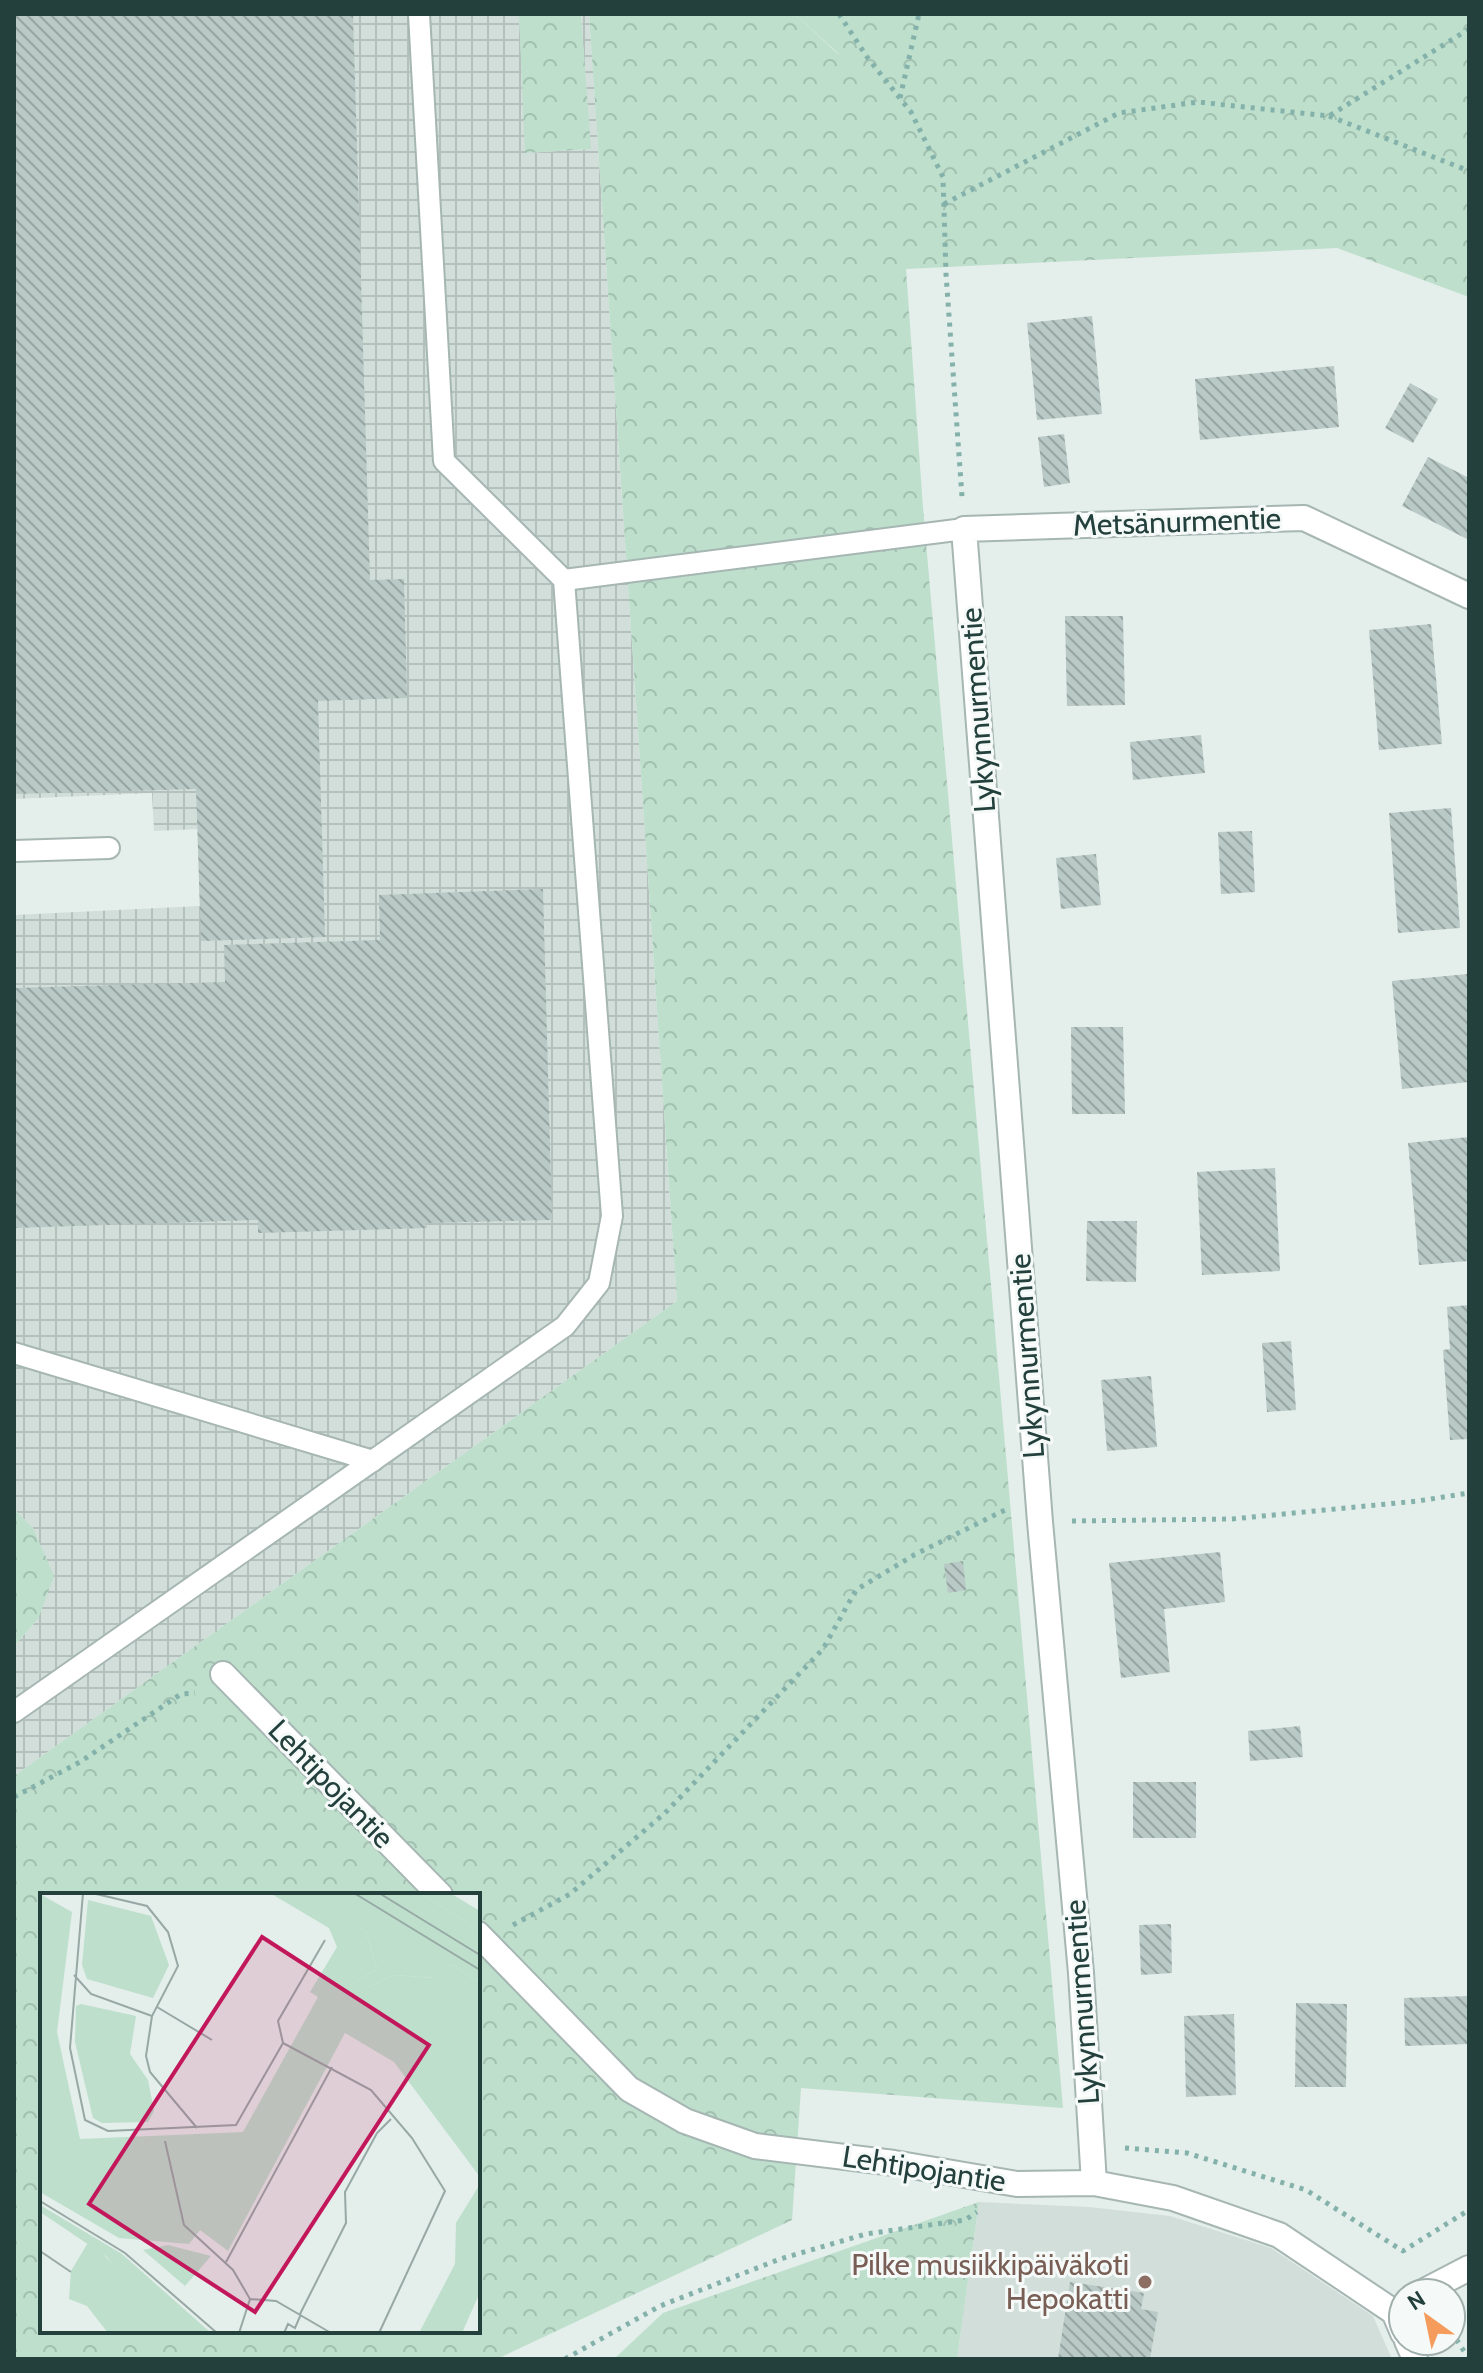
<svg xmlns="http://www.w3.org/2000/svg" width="1483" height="2373" viewBox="0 0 1483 2373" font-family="Cabin,sans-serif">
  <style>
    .built { fill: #d2deda }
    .industrial { fill: url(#industrial-grid) }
    .green { fill: #bddfcc }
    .forest { fill: url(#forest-crowns); fill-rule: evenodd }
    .building { fill: url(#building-back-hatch) }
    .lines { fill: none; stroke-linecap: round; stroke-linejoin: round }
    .service-casing { stroke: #a6b6b3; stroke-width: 24 }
    .minor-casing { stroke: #a6b6b3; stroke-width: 28 }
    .path { stroke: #84b2ab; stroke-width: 5; stroke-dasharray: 4 6; stroke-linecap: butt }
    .service { stroke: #fff; stroke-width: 20 }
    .minor { stroke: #fff; stroke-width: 24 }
    .education-dot { fill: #8d6e63; stroke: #f5faf8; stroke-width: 3 }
    .labels { text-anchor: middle; stroke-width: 6; stroke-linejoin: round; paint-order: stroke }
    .street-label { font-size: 30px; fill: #23403d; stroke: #f5faf8 }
    .education-label { font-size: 30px; fill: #785e54; stroke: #f5faf8; text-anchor: end }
    .inset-road { fill: none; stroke: #97a8a5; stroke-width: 2 }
    .view { fill: #c2185b; fill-opacity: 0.15; stroke: #c2185b; stroke-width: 4 }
    .inset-edge { fill: none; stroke: #23403d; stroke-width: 4 }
  </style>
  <defs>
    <pattern id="industrial-grid" width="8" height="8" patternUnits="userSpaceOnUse" patternTransform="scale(2)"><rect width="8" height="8" fill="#d2deda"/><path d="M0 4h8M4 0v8" fill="none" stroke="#b4c0bc"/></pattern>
    <pattern id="forest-crowns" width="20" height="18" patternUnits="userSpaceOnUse" patternTransform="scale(2)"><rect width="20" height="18" fill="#bddfcc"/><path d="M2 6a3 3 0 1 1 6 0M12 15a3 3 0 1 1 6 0" fill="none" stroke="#a2c0b0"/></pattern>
    <pattern id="building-back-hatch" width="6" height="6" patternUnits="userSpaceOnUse" patternTransform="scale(2)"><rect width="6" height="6" fill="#b9c9c5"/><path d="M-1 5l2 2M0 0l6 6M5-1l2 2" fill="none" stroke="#96a5a1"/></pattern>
  </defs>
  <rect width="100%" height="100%" fill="#e4eeeb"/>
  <path class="built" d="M979,2202L1089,2207L1170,2216L1271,2248L1373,2316L1392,2359H957Z"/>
  <path class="industrial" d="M14,14H519L526,153L590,149L581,14H589L677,1301L14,1776V1646L38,1619L33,1528L14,1509V915L200,906L198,829L154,831L152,793L14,799Z"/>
  <path class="green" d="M795,14H850L839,54Z"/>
  <g class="forest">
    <path d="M519,14H581L591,149L525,153Z"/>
    <path d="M589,14H795L838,54L850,14H1469V297L1337,248L906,269L923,508L1063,2108L801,2088L792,2220L497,2359H14V1776L677,1301ZM42,1895H478V2331H42Z"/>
    <path d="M14,1509L33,1528L54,1576L38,1619L14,1646Z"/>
    <path d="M979,2202L957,2359H614L663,2313Z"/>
  </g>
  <g class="building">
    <path d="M14,14H353L370,580L404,579L407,698L318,701L325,937L201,941L196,789L14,794Z"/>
    <path d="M1092,316L1102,414L1037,420L1027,323Z"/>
    <path d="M1334,366L1339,427L1200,440L1195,379Z"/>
    <path d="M1410,383L1438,399L1413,443L1385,428Z"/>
    <path d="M1064,434L1070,483L1044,487L1038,437Z"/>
    <path d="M1428,457L1469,478V540L1402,506Z"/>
    <path d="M1065,616H1123L1125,705L1067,706Z"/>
    <path d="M1431,624L1442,744L1379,750L1369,630Z"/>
    <path d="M1201,735L1205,773L1133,780L1130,742Z"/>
    <path d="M1451,808L1460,928L1398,933L1389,813Z"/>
    <path d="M1252,831L1255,892L1221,894L1218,832Z"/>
    <path d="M1096,854L1101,905L1061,909L1056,858Z"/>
    <path d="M543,889L552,1220L426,1223L427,1228L258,1233V1220L14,1228V988L225,982L224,945L380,940L379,895Z"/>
    <path d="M1468,974L1469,1082L1402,1089L1392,981Z"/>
    <path d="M1071,1027H1123L1125,1114H1072Z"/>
    <path d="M1469,1137V1261L1419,1265L1408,1143Z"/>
    <path d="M1275,1168L1280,1271L1202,1275L1197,1172Z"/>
    <path d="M1087,1221H1137L1136,1282L1086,1281Z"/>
    <path d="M1469,1305V1439L1450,1440L1443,1350L1450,1349L1447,1307Z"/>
    <path d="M1291,1341L1296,1410L1267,1412L1262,1343Z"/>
    <path d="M1151,1376L1157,1447L1107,1451L1101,1380Z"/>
    <path d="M1220,1552L1225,1602L1164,1609L1170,1672L1121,1678L1109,1563Z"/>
    <path d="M963,1561L966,1590L948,1593L944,1564Z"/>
    <path d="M1300,1726L1303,1757L1250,1761L1248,1731Z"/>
    <rect x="1133" y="1782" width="63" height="56"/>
    <path d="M1171,1924L1172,1973L1141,1975L1139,1925Z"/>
    <path d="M1469,1996V2044L1405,2046L1404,1998Z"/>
    <path d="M1296,2003L1347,2004L1346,2087H1295Z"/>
    <path d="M1234,2014L1236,2095L1186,2097L1184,2016Z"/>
    <path d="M1070,2282L1144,2293L1141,2309L1158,2312L1150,2359H1058Z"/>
  </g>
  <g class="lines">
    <g class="service-casing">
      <g id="service">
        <path d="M564,580L964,529"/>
        <path d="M14,851L109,848"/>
        <path d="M14,1353L373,1461"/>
        <path d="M14,1712L565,1326L599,1283L612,1216L564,580L444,461L419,14"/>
      </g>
    </g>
    <g class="minor-casing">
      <g id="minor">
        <path d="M223,1674L440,1895"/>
        <path d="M478,1934L629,2089L685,2121L755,2146L894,2163L1017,2184L1094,2183L1173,2198L1279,2235L1394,2312L1403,2333"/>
        <path d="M1094,2183L1081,1973L1040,1522L964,529L1304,518L1469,596"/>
        <path d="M1421,2293L1469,2268"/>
        <path d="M1407,2341L1415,2359"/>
      </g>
    </g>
    <g class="path">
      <path d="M839,14L867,57L911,112L943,177L946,274L962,497"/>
      <path d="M900,98L919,14"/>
      <path d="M1329,116L1469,171"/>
      <path d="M944,204L1119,113L1198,102L1329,116L1469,29"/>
      <path d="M1072,1521L1232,1519L1418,1501L1469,1493"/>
      <path d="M14,1797L80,1762L181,1694L195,1693"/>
      <path d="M513,1925L570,1894L665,1813L823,1649L856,1590L914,1555L1005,1510"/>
      <path d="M1125,2148L1187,2153L1306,2190L1403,2251L1469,2210"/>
      <path d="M1451,2331L1469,2359"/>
      <path d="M565,2359L660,2306L780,2259L866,2234L965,2220L977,2212"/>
    </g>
    <use href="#service" class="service"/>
    <use href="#minor" class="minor"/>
  </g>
  <circle class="education-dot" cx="1145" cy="2282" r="8"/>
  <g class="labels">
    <g class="street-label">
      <text transform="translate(1177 522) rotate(-2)" y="10">Metsänurmentie</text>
      <text transform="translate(978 710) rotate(-94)" y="10">Lykynnurmentie</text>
      <text transform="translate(1027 1356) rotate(-94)" y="10">Lykynnurmentie</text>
      <text transform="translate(331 1784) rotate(46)" y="10">Lehtipojantie</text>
      <text transform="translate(1082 2002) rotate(-94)" y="10">Lykynnurmentie</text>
      <text transform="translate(924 2169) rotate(9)" y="10">Lehtipojantie</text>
    </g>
    <g class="education-label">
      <text x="1129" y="2275">Pilke musiikkipäiväkoti<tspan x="1129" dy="34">Hepokatti</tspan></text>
    </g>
  </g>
  <g transform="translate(40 1893)">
    <rect width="440" height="440" fill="#e4eeeb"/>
    <path d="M262,0H380L440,38V90L411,71L395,85L354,82L328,94L312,111L313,90L337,76L326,39ZM0,312L82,361L171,440H139L124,432L67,364L0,319Z" fill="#bddfcc"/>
    <path d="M230,0H263L326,39L337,76L313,90V110L324,96L354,82L394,85L411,71L440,90V284L354,169L305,140L188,358L160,337L149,351L79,345L0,299V1L32,19L17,139L40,246L203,239L278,104L270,99L297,54L289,35ZM380,0H410L440,18V38ZM48,7L111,23L129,72L113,105L47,86L42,72ZM41,111L96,123L90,161L108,187L114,218L108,229L62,230L53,225L35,149L36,113ZM440,291V399L422,440H379L415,371L416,330ZM49,348L88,385L124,432L139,440H68L47,413L29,406L31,378ZM128,352L171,363L145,393L103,357Z" fill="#bddfcc"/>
    <path class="inset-road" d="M43,0L30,155L45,227L68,238L196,232L243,150L238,128L285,47M52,0L107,13L128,39L138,73L112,123L106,163L110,179L157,235M314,0L440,77M339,0L440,62M34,82L51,101L112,123M117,114L172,147M243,150L331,197L372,245L405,298L339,440M125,248L144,332L193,377L210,406L199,440M0,308L85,360L177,440M0,358L31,379M186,369L292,174M210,406L236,408L291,440M260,421L306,330L305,299L337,240L351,226M244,440L248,431L255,435L261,421"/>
    <path class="view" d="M222,44L389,152L215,419L49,311Z"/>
    <rect width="440" height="440" class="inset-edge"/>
  </g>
  <rect width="1483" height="2373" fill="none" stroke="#23403d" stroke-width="32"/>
  <g transform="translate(1427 2317) rotate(327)"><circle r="38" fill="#f5faf8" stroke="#a1b0ad" stroke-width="2"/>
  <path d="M0-6L14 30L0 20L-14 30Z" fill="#f59b5b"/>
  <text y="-12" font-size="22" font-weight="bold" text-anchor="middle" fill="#23403d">N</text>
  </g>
</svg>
